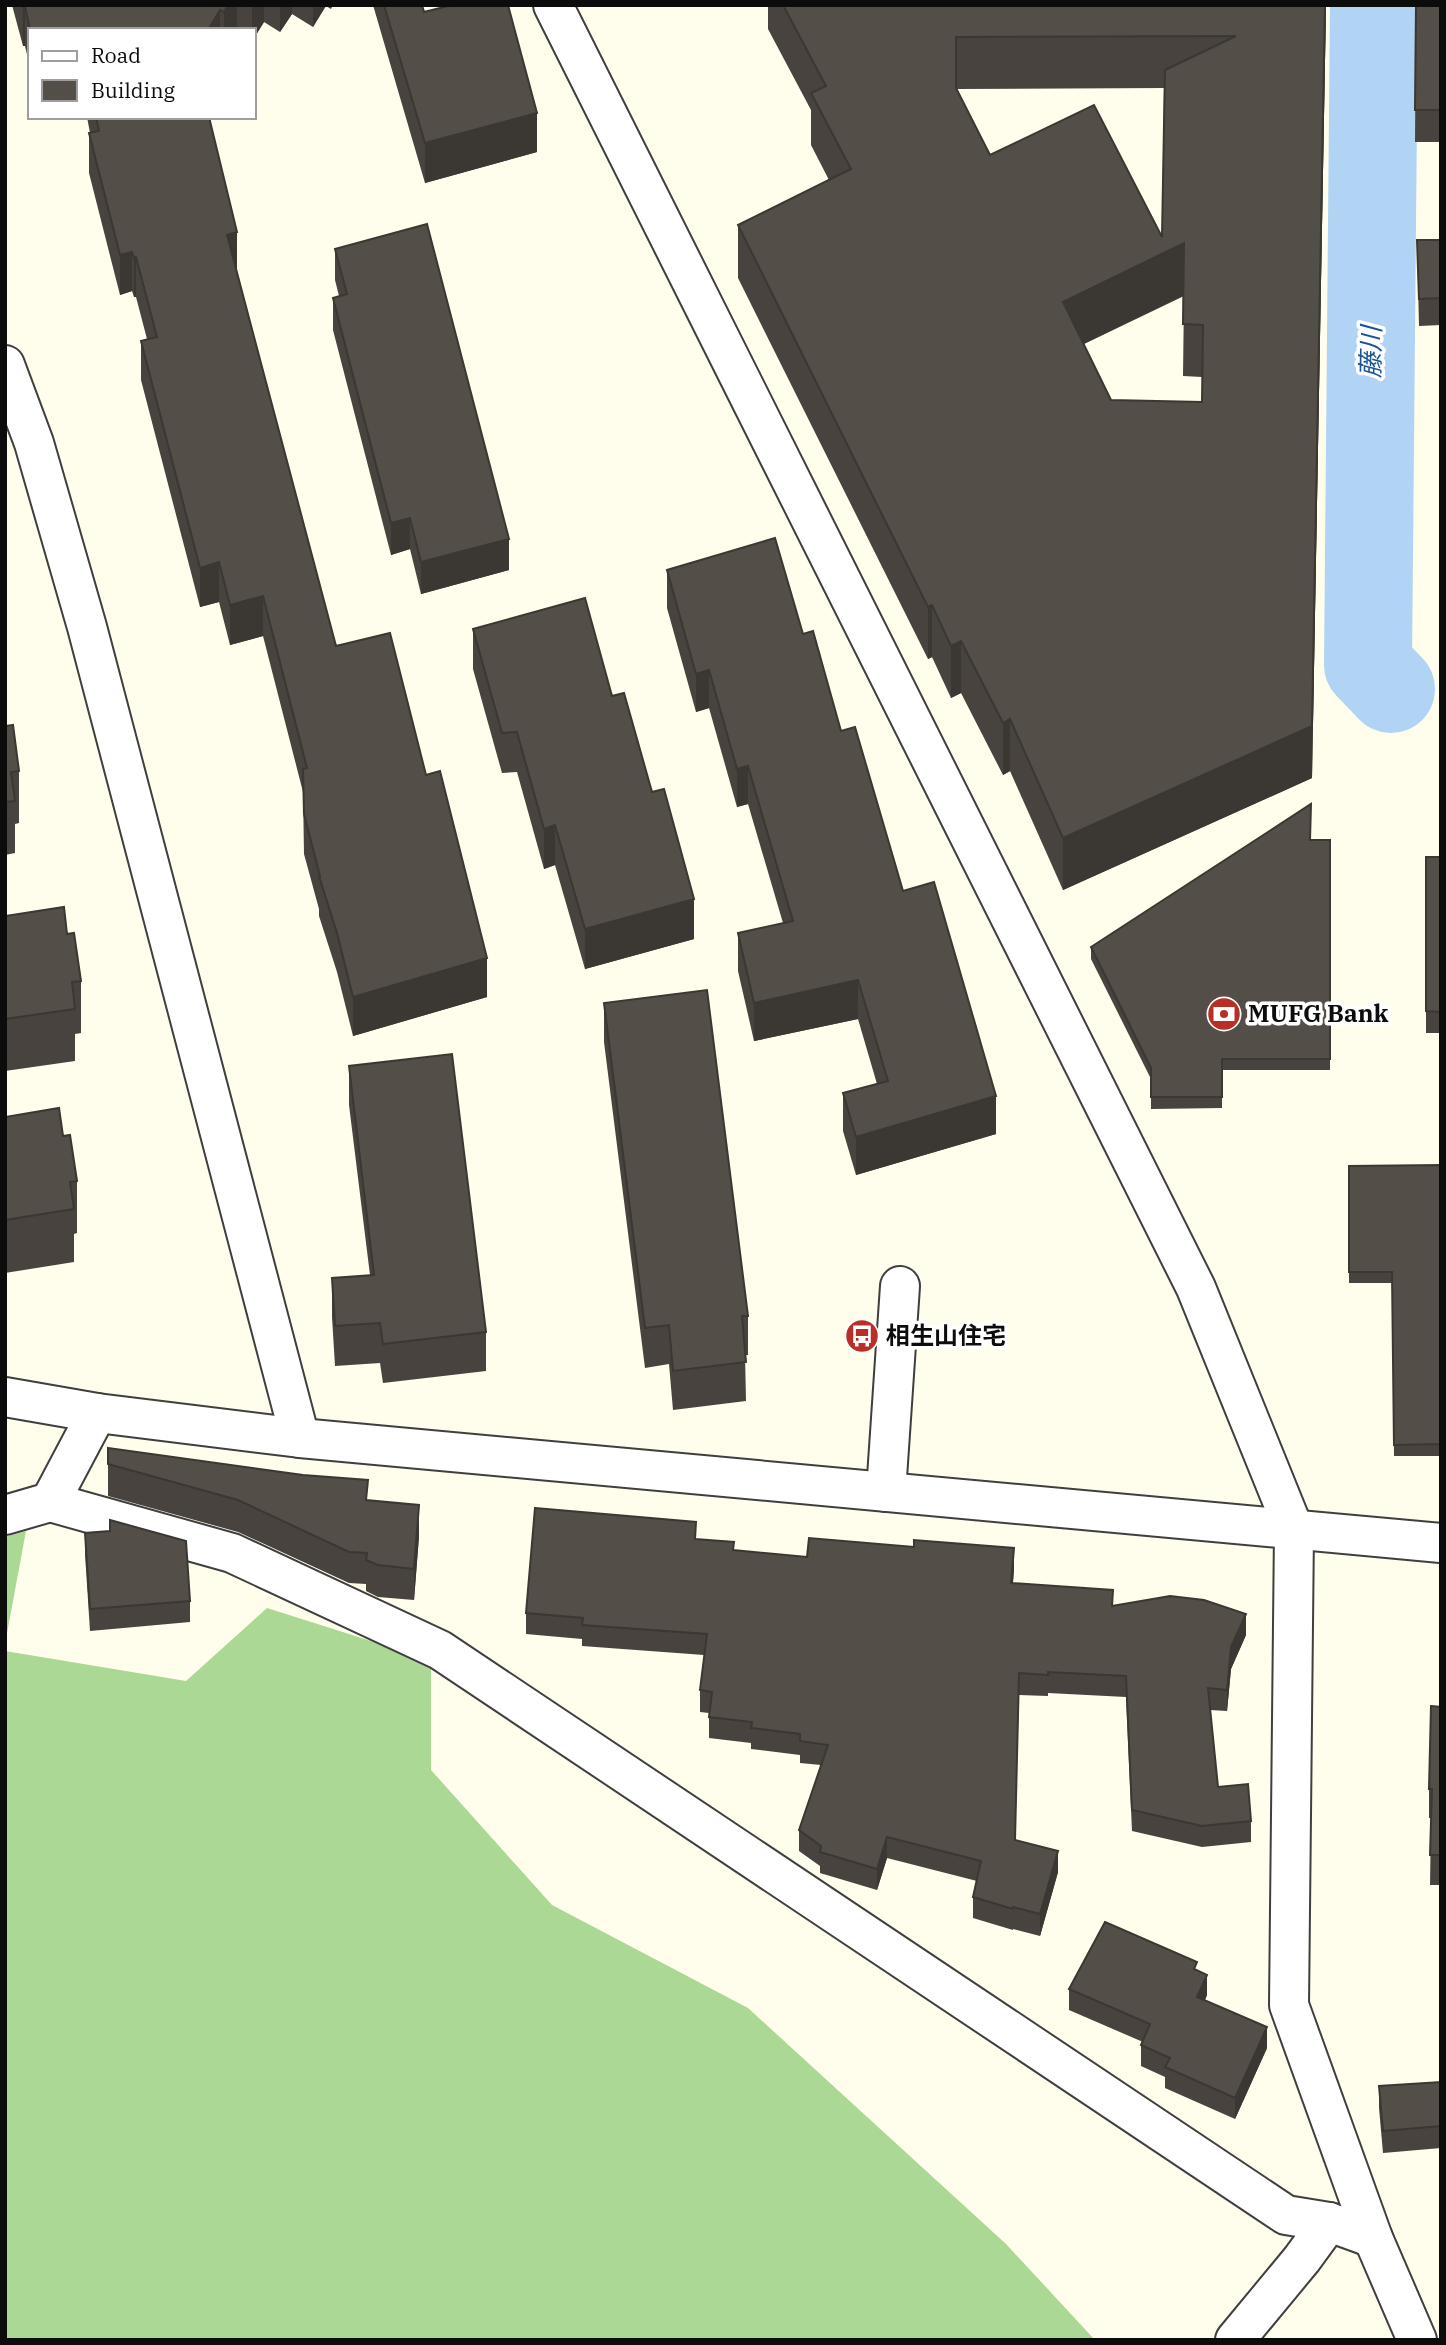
<svg xmlns="http://www.w3.org/2000/svg" width="1446" height="2345" viewBox="0 0 1446 2345" font-family="'IBM Plex Serif','Noto Sans JP',serif">
  <style>
    .forest { fill: #acd895 }
    .lines { fill: none; stroke-linecap: round; stroke-linejoin: round }
    .river { stroke: #b1d4f5; stroke-width: 88 }
    .minor-casing { stroke: #3f3f3f; stroke-width: 42 }
    .minor { stroke: #fff; stroke-width: 38 }
    .wall { fill: #48433e; fill-rule: evenodd }
    .shaded-wall { fill: #3b3732 }
    .building { fill: #544e48; stroke: #3b3732; stroke-width: 2; fill-rule: evenodd }
    .labels { text-anchor: middle; stroke-width: 7; stroke-linejoin: round; paint-order: stroke }
    .poi-label { font-size: 24px; font-weight: bold; fill: #0c0c0c; stroke: #fff; text-anchor: start }
    .water-label { font-size: 26px; font-style: italic; fill: #18549a; stroke: #fff }
  </style>
  <rect width="100%" height="100%" fill="#fffdeb"/>
  <g class="forest">
    <path d="M26,1531L5,1644V1537Z"/>
    <path d="M267,1608L431,1660V1770L552,1905L748,2008L1006,2244L1095,2340H5V1651L186,1681Z"/>
  </g>
  <g class="lines">
    <path class="river" d="M1374,5L1368,665L1391,689"/>
    <g class="minor-casing">
      <g id="minor">
        <path d="M553,5L1196,1288L1294,1530L1289,2005L1373,2238L1417,2340"/>
        <path d="M5,365L34,443L87,627L300,1438"/>
        <path d="M5,1397L97,1413L300,1438L1441,1543"/>
        <path d="M886,1492L900,1286"/>
        <path d="M50,1502L232,1553L440,1650L1286,2215L1329,2222L1373,2238"/>
        <path d="M5,1515L50,1502L97,1413"/>
        <path d="M1235,2340L1302,2259L1329,2222"/>
      </g>
    </g>
    <use href="#minor" class="minor"/>
  </g>
  <g class="wall">
    <path d="M12,5H333L331,9L326,6L313,27L292,14L280,32L264,22L254,38V30H30V67L25,46H23Z"/>
    <path d="M373,5H422L424,12L537,152L425,183Z"/>
    <path d="M768,5H1326L1312,778L1063,890L1010,771L1003,775L961,693L951,698L932,657L928,659L738,278V225L829,180L811,145V110L768,29ZM1164,88L1162,237L990,155L957,89ZM1184,296L1183,376L1202,377V402L1111,400L1084,344Z"/>
    <path d="M1416,5H1441V142H1415Z"/>
    <path d="M87,117H209L237,271L336,646L426,775L487,997L353,1036L337,972L319,916V909L304,854L303,792L263,636L230,645L219,602L200,607L141,380V341L147,339L136,297H134L132,291L120,295L89,173V133H90Z"/>
    <path d="M1417,240H1441V325L1419,326Z"/>
    <path d="M335,249L509,570L421,594L410,549L391,555L333,330V298L339,296L335,280Z"/>
    <path d="M667,570L803,634L996,1134L856,1175L843,1131V1093L877,1084L858,1019L754,1041L738,971V933L783,923L748,804L737,807L709,708L696,712L667,608Z"/>
    <path d="M473,629L612,696L694,939L585,969L555,865L544,869L517,772L502,773L473,669Z"/>
    <path d="M5,722L19,771V823L15,824V853L5,855Z"/>
    <path d="M1311,840H1330V1070H1222V1108L1151,1109V1079L1091,959V947Z"/>
    <rect x="1426" y="857" width="15" height="176"/>
    <path d="M5,916L67,934L81,981V1033L75,1034V1061L5,1071Z"/>
    <path d="M604,1003L748,1316V1355H745L746,1401L673,1410L669,1364L645,1368L604,1042Z"/>
    <path d="M349,1066L486,1332V1371L383,1383L380,1363L335,1366L332,1317V1278L370,1275L349,1105Z"/>
    <path d="M5,1117L77,1181V1233L74,1234V1262L5,1273Z"/>
    <path d="M1441,1165V1456H1394L1392,1283H1349V1166Z"/>
    <path d="M108,1448L368,1500L419,1536L414,1600L378,1597L366,1591V1584L349,1583L238,1532L108,1496Z"/>
    <path d="M85,1533L190,1601V1622L90,1631L85,1554Z"/>
    <path d="M696,1539L734,1550L807,1557L1014,1569L1013,1583L1246,1635L1231,1669L1227,1711L1210,1710L1218,1787L1251,1821V1842L1202,1847L1132,1831L1126,1697L1048,1693V1696L1019,1695L1015,1840L1058,1872L1040,1936L1013,1929V1930L973,1918V1897L977,1881L887,1858L877,1890L820,1873V1866L799,1851V1830L821,1765L800,1763V1755L751,1749V1743L709,1738V1713L700,1712V1690L704,1655L582,1646V1639L526,1634V1613Z"/>
    <path d="M1441,1707V1885H1430L1431,1818H1429V1789Z"/>
    <path d="M1197,1970L1207,1995L1205,2000L1267,2048L1235,2119L1165,2088V2077L1141,2066V2045L1143,2042L1069,2010V1989Z"/>
    <path d="M1441,2082V2148L1383,2153L1379,2108V2086Z"/>
  </g>
  <g class="shaded-wall">
    <path d="M228,5H237V30H224V12Z"/>
    <path d="M252,5H264V22L254,38V30H252Z"/>
    <path d="M280,5H292V14L280,32Z"/>
    <path d="M313,5H326L313,27Z"/>
    <path d="M1325,5H1326L1312,778L1063,890V838L1312,726Z"/>
    <path d="M25,6V46H23V7Z"/>
    <path d="M220,10V30H208Z"/>
    <path d="M537,113V152L425,183V143Z"/>
    <path d="M237,232V272L227,235Z"/>
    <path d="M1184,243V295L1063,354V302Z"/>
    <path d="M132,252V291L120,295V255Z"/>
    <path d="M136,257V297H134V258Z"/>
    <path d="M410,518V549L391,555V523Z"/>
    <path d="M509,539V570L421,594V562Z"/>
    <path d="M219,562V602L200,607V568Z"/>
    <path d="M263,596V636L230,645V605Z"/>
    <path d="M932,605V657L928,659V607Z"/>
    <path d="M961,641V693L951,698V646Z"/>
    <path d="M709,670V708L696,712V674Z"/>
    <path d="M1010,719V771L1003,775V723Z"/>
    <path d="M748,766V804L737,807V769Z"/>
    <path d="M555,825V865L544,869V829Z"/>
    <path d="M694,899V939L585,969V929Z"/>
    <path d="M487,958V997L353,1036V997Z"/>
    <path d="M858,980V1019L754,1041V1003Z"/>
    <path d="M996,1096V1134L856,1175V1137Z"/>
    <path d="M419,1505V1536L414,1600V1569Z"/>
    <path d="M1014,1548V1569L1011,1604V1583Z"/>
    <path d="M1246,1614V1635L1231,1669L1227,1711V1690L1231,1647Z"/>
    <path d="M887,1837V1858L877,1890V1869Z"/>
    <path d="M1058,1851V1872L1040,1936V1914Z"/>
    <path d="M1207,1975V1995L1197,2018V1997Z"/>
    <path d="M1267,2027V2048L1235,2119V2098Z"/>
  </g>
  <g class="building">
    <path d="M22,5H228L224,12L220,10L208,30H30L25,6L23,7Z"/>
    <path d="M384,5H422L424,12L452,5H508L537,113L425,143Z"/>
    <path d="M783,5H1325L1312,726L1063,838L1010,719L1003,723L961,641L951,646L932,605L928,607L738,225L851,169L811,93L826,86ZM1236,36L1165,70L1162,237L1094,105L990,155L956,88V37ZM1184,243L1183,324L1203,325L1202,402L1111,400L1063,302Z"/>
    <path d="M1416,5H1441V110H1415Z"/>
    <path d="M96,117H209L237,232L227,235L336,646L390,633L426,775L440,771L487,958L353,997L337,933L319,876H320L304,814L303,769L307,768L263,596L230,605L219,562L200,568L141,341L157,337L136,257L134,258L132,252L120,255L89,133L99,131Z"/>
    <path d="M427,224L509,539L421,562L410,518L391,523L333,298L347,294L335,249Z"/>
    <path d="M1417,240H1441V298L1419,299Z"/>
    <path d="M775,538L803,634L813,631L841,731L855,727L903,891L934,882L996,1096L856,1137L843,1093L888,1081L858,980L754,1003L738,933L793,921L748,766L737,769L709,670L696,674L667,570Z"/>
    <path d="M585,598L612,696L624,693L652,792L664,789L694,899L585,929L555,825L544,829L517,732L502,733L473,629Z"/>
    <path d="M5,722L6,726L13,725L19,771L11,772L15,801L5,802Z"/>
    <path d="M1311,804L1310,840H1330V1059H1222V1097H1151V1068L1091,947Z"/>
    <path d="M1426,857H1441V1012L1426,1011Z"/>
    <path d="M64,907L67,934L74,933L81,981L72,982L75,1009L5,1019V916Z"/>
    <path d="M707,990L748,1316H742L746,1362L673,1371L669,1325L645,1328L604,1003Z"/>
    <path d="M452,1054L486,1332L383,1344L380,1323L335,1326L332,1278L374,1275L349,1066Z"/>
    <path d="M59,1108L63,1136L70,1135L77,1181L70,1182L74,1209L5,1220V1117Z"/>
    <path d="M1441,1165V1444L1394,1445L1392,1272H1349V1166Z"/>
    <path d="M108,1448L303,1475L368,1480L366,1500L419,1505L414,1569L378,1565L366,1560L367,1553L349,1552L238,1500L108,1464Z"/>
    <path d="M535,1508L696,1522L695,1539L734,1542L733,1550L807,1557L809,1538L914,1547V1540L1014,1548L1011,1583L1113,1590L1112,1606L1170,1596L1204,1600L1246,1614L1231,1647L1227,1690L1208,1688L1218,1787L1248,1784L1251,1821L1202,1826L1132,1810L1126,1676L1048,1672V1675L1019,1673L1015,1840L1058,1851L1040,1914L1013,1907V1909L973,1897L981,1861L887,1837L877,1869L820,1852L821,1846L799,1830L828,1745L800,1741V1734L751,1728L752,1722L709,1717L712,1692L700,1690L707,1634L582,1625L583,1618L526,1613Z"/>
    <path d="M110,1520L186,1541L190,1601L90,1609L85,1533L110,1531Z"/>
    <path d="M1431,1706L1441,1707V1855H1430L1432,1789H1429Z"/>
    <path d="M1105,1922L1197,1962L1194,1969L1207,1975L1197,1997L1267,2027L1235,2098L1165,2067L1170,2058L1141,2045L1150,2024L1069,1989Z"/>
    <path d="M1441,2082V2126L1383,2131L1379,2086Z"/>
  </g>
  <defs>
    <g id="bank-disc" transform="scale(1.75)"><circle r="9.5" fill="#b82f27" stroke="#fff"/><path d="M-6-4H6V4H-6ZM0-2.3a2.3 2.3 0 1 0 0 4.6a2.3 2.3 0 1 0 0-4.6Z" fill="#fff"/></g>
    <g id="bus-disc" transform="scale(1.75)"><circle r="9.5" fill="#b82f27" stroke="#fff"/><path d="M-5-6H5V4H4V6H2V4H-2V6H-4V4H-5ZM-3.5-4V0h7V-4ZM-3.5 1.2v1.5H-2V1.2ZM2 1.2v1.5H3.5V1.2Z" fill="#fff"/></g>
  </defs>
  <g fill-rule="evenodd">
    <use href="#bank-disc" x="1224" y="1014"/>
    <use href="#bus-disc" x="862" y="1336"/>
  </g>
  <g class="labels">
    <g class="poi-label">
      <text x="1248" y="1022">MUFG Bank</text>
      <text x="886" y="1344">相生山住宅</text>
    </g>
    <g class="water-label">
      <text transform="translate(1371 352) rotate(-89)" y="9">藤川</text>
    </g>
  </g>
  <rect width="1446" height="2345" fill="none" stroke="#0c0c0c" stroke-width="14"/>
  <rect x="28" y="28" width="228" height="91" fill="#ffffff" stroke="#9e9e9e" stroke-width="2"/>
  <rect x="42" y="51" width="35" height="10" fill="#ffffff" stroke="#9e9e9e" stroke-width="2"/>
  <text x="91" y="63" font-size="21" fill="#0c0c0c">Road</text>
  <rect x="42" y="80" width="35" height="21" fill="#544e48" stroke="#9e9e9e" stroke-width="2"/>
  <text x="91" y="98" font-size="21" fill="#0c0c0c">Building</text>
</svg>
